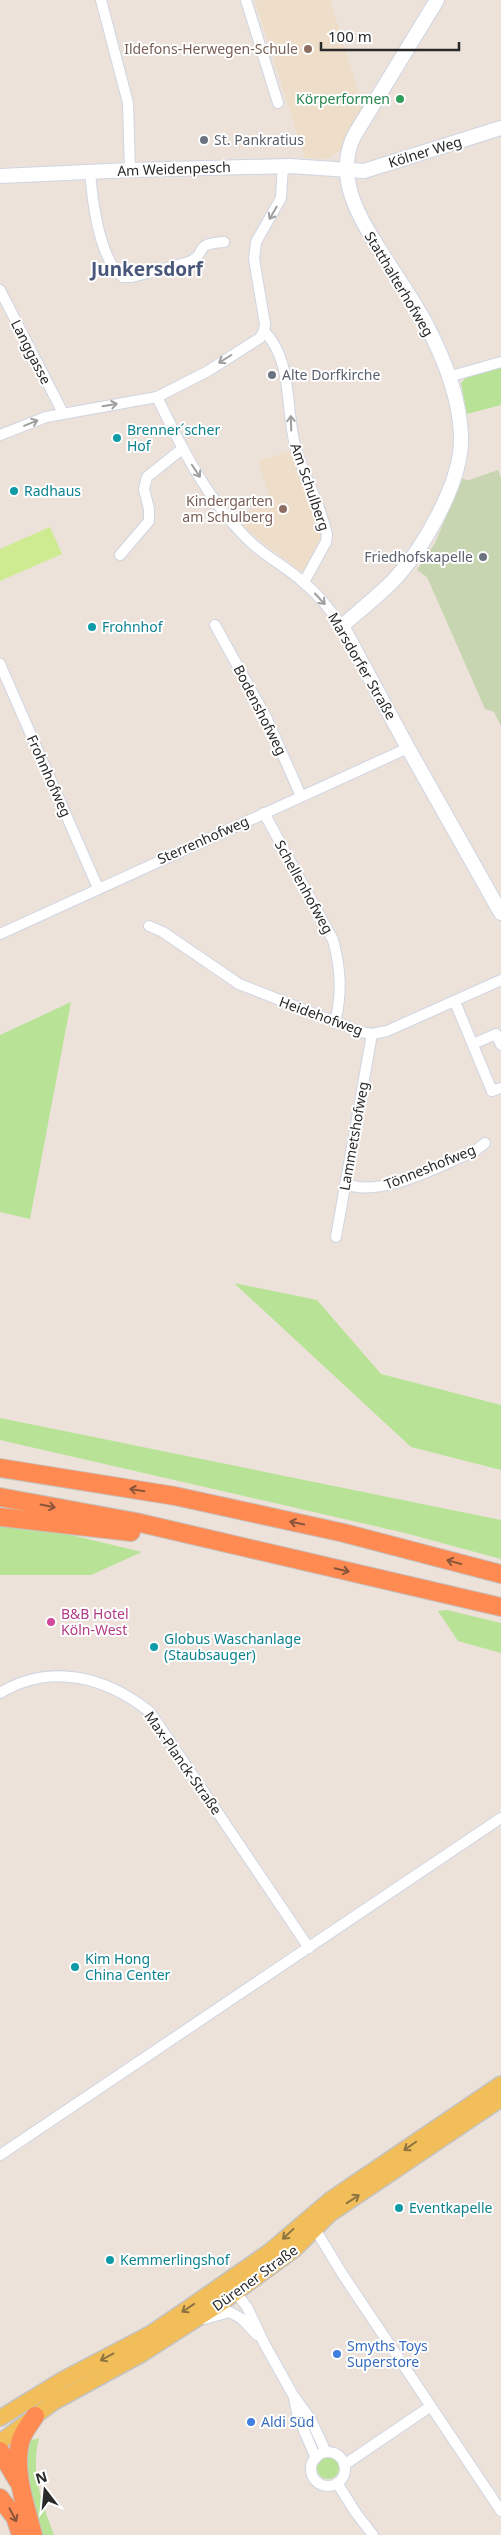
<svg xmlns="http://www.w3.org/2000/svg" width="501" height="2535" viewBox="0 0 501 2535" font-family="'Noto Sans',sans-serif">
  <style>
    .education { fill: #eedec9 }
    .green { fill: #b8e396 }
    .cemetery { fill: #c7d6b1 }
    .pitch { fill: #ceeb91 }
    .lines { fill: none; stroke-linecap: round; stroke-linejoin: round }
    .street-casing { stroke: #d0d5e2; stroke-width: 12 }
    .secondary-casing { stroke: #d0d5e2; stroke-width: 16 }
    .primary-casing { stroke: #c3c3c3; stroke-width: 18 }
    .highway-casing { stroke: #c3c3c3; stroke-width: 20 }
    .street { stroke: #fff; stroke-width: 10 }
    .secondary { stroke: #fff; stroke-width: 14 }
    .primary { stroke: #f2be59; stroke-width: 15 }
    .highway { stroke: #ff8a52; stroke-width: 18 }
    .oneway { stroke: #9f9f9f }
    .oneway2 { stroke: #89553b }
    .oneway3 { stroke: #8e7441 }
    .education-dot { fill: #8d6e63; stroke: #fff; stroke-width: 2 }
    .leisure-dot { fill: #2e9e5b; stroke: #fff; stroke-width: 2 }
    .worship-dot { fill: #6b7280; stroke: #fff; stroke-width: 2 }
    .culture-dot { fill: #0f9aa8; stroke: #fff; stroke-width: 2 }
    .hotel-dot { fill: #d1479c; stroke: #fff; stroke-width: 2 }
    .shop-dot { fill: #3f7fe0; stroke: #fff; stroke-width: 2 }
    .labels { text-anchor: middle; stroke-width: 4; stroke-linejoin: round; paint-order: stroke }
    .education-label { font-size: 14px; fill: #785e54; stroke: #fff; text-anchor: end }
    .leisure-label { font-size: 14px; fill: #27864d; stroke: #fff; text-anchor: end }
    .worship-label { font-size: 14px; fill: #5b616d; stroke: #fff; text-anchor: start }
    .street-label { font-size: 14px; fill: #292929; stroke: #fff }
    .culture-label { font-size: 14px; fill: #0d838f; stroke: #fff; text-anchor: start }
    .hotel-label { font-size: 14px; fill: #b23c85; stroke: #fff; text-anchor: start }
    .shop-label { font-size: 14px; fill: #366cbe; stroke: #fff; text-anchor: start }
    .district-label { font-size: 19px; font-weight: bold; fill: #49577a; stroke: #fff }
  </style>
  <rect width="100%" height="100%" fill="#ece2da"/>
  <g class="education">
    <path d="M255,0H330L364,110L341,150L328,159L305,158Z"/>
    <path d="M293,450L322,534L306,569L302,570L297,569L247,530L236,517L271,501L258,461Z"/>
  </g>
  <g class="green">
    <path d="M501,367V405L467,414L461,383L467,377Z"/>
    <path d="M71,1002L30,1219L0,1212V1035Z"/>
    <path d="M234,1283L317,1300L381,1374L501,1405V1470L411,1447Z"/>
    <path d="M0,1418L501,1520V1559L405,1533L0,1440Z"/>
    <path d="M0,1523L34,1526L142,1552L91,1575H0Z"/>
    <path d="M447,1610L501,1623V1653L458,1641L438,1611Z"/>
    <path d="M39,2438C30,2474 42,2502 54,2535H39L25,2470L28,2441Z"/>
    <circle cx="328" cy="2468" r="11"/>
  </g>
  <path class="cemetery" d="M498,470L501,478V726L494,712L485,709L427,577L417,570L435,543L462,479L469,480Z"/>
  <path class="pitch" d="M50,527L62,554L0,581V549Z"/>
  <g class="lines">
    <g class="street-casing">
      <g id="street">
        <path d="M101,0L128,103L130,170"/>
        <path d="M246,0L278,103"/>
        <path d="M90,171C92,198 99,261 123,277H132L189,262C209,253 191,244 224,242"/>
        <path d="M0,290L63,413"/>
        <path d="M264,331C295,363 284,413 297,452C306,480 321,506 327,535L326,542L304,582"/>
        <path d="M448,377L501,362"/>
        <path d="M157,397C182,449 211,507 255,546C270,559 289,569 304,583C319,595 330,610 342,626"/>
        <path d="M0,435L46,417L157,397L208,371L260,338L264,331L265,324L254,259L256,242L281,198L283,166"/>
        <path d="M120,555L149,521V509L144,489L147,477L182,449"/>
        <path d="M215,625L267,719L301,796"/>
        <path d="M0,664L98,888"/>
        <path d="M264,813L333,940C341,969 342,993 335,1023"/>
        <path d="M149,926L163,932L239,984L361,1032L372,1034L387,1031L501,980"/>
        <path d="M0,934L408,748"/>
        <path d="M455,1002L492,1091L501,1088"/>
        <path d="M473,1044L496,1034L501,1045"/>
        <path d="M345,1184C383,1198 439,1166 475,1151L485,1143"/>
        <path d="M336,1237L372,1034"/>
        <path d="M0,1693C51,1662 106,1677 150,1712L309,1948"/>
        <path d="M0,2155L501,1818"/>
        <path d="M312,2224L343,2275L501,2511"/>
        <path d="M233,2289L247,2307L264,2343L293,2395L311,2420L326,2452"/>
        <path d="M204,2319L230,2312L242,2319L257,2335"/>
        <path d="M294,2398L298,2417L316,2458"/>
        <circle cx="328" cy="2469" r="17"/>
        <path d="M344,2465L431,2406"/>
        <path d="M337,2483L356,2513L373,2535"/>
      </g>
    </g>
    <g class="secondary-casing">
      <g id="secondary">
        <path d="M437,0L354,136C336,173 355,211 375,242C391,269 410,294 425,322C443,356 460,398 461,436C463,481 423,549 393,581C377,597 359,611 342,626L408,748L501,913"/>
        <path d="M0,176L130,170L290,166L364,171L501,128"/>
      </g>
    </g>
    <g class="primary-casing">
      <g id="primary">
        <path d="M0,2418L64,2379L150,2334L184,2311L269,2252L330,2200L501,2084"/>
        <path d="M0,2442L54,2402L142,2354L220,2304L295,2249L330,2214L501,2099"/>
      </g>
    </g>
    <g class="highway-casing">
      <g id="highway">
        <path d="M0,1468L175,1496L344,1533L501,1574"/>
        <path d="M0,1497L136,1522L501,1607"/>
        <path d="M0,1517L131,1532"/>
        <path d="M0,2451L18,2481"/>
        <path d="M0,2498L15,2517L21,2535"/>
        <path d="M33,2535C26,2507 13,2472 20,2443C22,2433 30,2424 35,2416"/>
      </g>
    </g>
    <use href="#street" class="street"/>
    <use href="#secondary" class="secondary"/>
    <use href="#primary" class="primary"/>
    <use href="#highway" class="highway"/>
  </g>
  <defs><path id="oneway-shaft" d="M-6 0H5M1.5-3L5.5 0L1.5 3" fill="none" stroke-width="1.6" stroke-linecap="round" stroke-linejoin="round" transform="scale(1.25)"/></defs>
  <g class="oneway">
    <use href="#oneway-shaft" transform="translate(273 213) rotate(120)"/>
    <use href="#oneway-shaft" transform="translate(225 359) rotate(148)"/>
    <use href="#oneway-shaft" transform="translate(110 405) rotate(-9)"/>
    <use href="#oneway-shaft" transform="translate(31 423) rotate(-22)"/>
    <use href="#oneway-shaft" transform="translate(291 423) rotate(-92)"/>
    <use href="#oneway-shaft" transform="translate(196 471) rotate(56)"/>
    <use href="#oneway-shaft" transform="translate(320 599) rotate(47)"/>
  </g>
  <g class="oneway2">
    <use href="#oneway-shaft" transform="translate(137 1490) rotate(-171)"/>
    <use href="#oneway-shaft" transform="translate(48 1506) rotate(11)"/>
    <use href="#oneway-shaft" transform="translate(297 1523) rotate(-168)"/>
    <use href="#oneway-shaft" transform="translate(454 1562) rotate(-165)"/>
    <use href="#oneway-shaft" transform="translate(342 1570) rotate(13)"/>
    <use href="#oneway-shaft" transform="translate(13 2515) rotate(62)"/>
  </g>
  <g class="oneway3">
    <use href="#oneway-shaft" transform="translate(410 2146) rotate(145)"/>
    <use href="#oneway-shaft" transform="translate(353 2199) rotate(-33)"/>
    <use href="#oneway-shaft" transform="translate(288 2234) rotate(137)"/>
    <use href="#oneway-shaft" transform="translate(188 2308) rotate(146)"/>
    <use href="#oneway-shaft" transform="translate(107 2357) rotate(152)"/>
  </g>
  <g class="education-dot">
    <circle cx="308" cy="49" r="5"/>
    <circle cx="283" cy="509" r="5"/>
  </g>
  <circle class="leisure-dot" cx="400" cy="99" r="5"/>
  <g class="worship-dot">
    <circle cx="204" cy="140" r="5"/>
    <circle cx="272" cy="375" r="5"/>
    <circle cx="483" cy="557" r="5"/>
  </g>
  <g class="culture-dot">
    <circle cx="117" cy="438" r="5"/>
    <circle cx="14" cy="491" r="5"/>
    <circle cx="92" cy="627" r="5"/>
    <circle cx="154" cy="1647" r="5"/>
    <circle cx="75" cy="1967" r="5"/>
    <circle cx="399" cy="2208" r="5"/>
    <circle cx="110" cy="2260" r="5"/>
  </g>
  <circle class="hotel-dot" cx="51" cy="1622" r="5"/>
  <g class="shop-dot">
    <circle cx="337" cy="2354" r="5"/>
    <circle cx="251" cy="2422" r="5"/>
  </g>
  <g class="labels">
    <g class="education-label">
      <text x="298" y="54">Ildefons-Herwegen-Schule</text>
      <text x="273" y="506">Kindergarten<tspan x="273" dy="16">am Schulberg</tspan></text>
    </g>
    <g class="leisure-label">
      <text x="390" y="104">Körperformen</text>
    </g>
    <g class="worship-label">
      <text x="214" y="145">St. Pankratius</text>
      <text x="282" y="380">Alte Dorfkirche</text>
      <text x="473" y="562" text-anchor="end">Friedhofskapelle</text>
    </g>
    <g class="street-label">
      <text transform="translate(425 152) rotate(-17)" y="5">Kölner Weg</text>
      <text transform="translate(174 169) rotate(-2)" y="5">Am Weidenpesch</text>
      <text transform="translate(399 284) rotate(59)" y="5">Statthalterhofweg</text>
      <text transform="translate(31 352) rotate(63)" y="5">Langgasse</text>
      <text transform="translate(310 487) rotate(71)" y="5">Am Schulberg</text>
      <text transform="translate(362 666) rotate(60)" y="5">Marsdorfer Straße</text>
      <text transform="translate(260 710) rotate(63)" y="5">Bodenshofweg</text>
      <text transform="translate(49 776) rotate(66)" y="5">Frohnhofweg</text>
      <text transform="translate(203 840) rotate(-24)" y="5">Sterrenhofweg</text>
      <text transform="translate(304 887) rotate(61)" y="5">Schellenhofweg</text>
      <text transform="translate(321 1016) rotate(20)" y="5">Heidehofweg</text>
      <text transform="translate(354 1136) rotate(-80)" y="5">Lammetshofweg</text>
      <text transform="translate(430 1167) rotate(-22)" y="5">Tönneshofweg</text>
      <text transform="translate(183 1763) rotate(55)" y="5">Max-Planck-Straße</text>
      <text transform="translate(255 2278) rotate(-36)" y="5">Dürener Straße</text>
    </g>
    <g class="culture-label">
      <text x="127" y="435">Brenner´scher<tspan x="127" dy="16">Hof</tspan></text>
      <text x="24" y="496">Radhaus</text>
      <text x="102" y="632">Frohnhof</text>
      <text x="164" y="1644">Globus Waschanlage<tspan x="164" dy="16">(Staubsauger)</tspan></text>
      <text x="85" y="1964">Kim Hong<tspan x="85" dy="16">China Center</tspan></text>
      <text x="409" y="2213">Eventkapelle</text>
      <text x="120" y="2265">Kemmerlingshof</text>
    </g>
    <g class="hotel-label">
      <text x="61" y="1619">B&amp;B Hotel<tspan x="61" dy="16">Köln-West</tspan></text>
    </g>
    <g class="shop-label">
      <text x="347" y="2351">Smyths Toys<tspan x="347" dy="16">Superstore</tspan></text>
      <text x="261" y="2427">Aldi Süd</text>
    </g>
    <g class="district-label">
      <text x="147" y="276">Junkersdorf</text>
    </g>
  </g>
  <g transform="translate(45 2490) rotate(344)" stroke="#ffffff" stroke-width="4" paint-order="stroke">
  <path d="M0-4L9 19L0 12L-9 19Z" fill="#292929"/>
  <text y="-8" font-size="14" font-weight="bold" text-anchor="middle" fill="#292929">N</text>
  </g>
  <path d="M321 42v8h138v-8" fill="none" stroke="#292929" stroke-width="2.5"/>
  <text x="328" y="42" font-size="15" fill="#292929" stroke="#ffffff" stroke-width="4" paint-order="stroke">100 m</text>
</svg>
